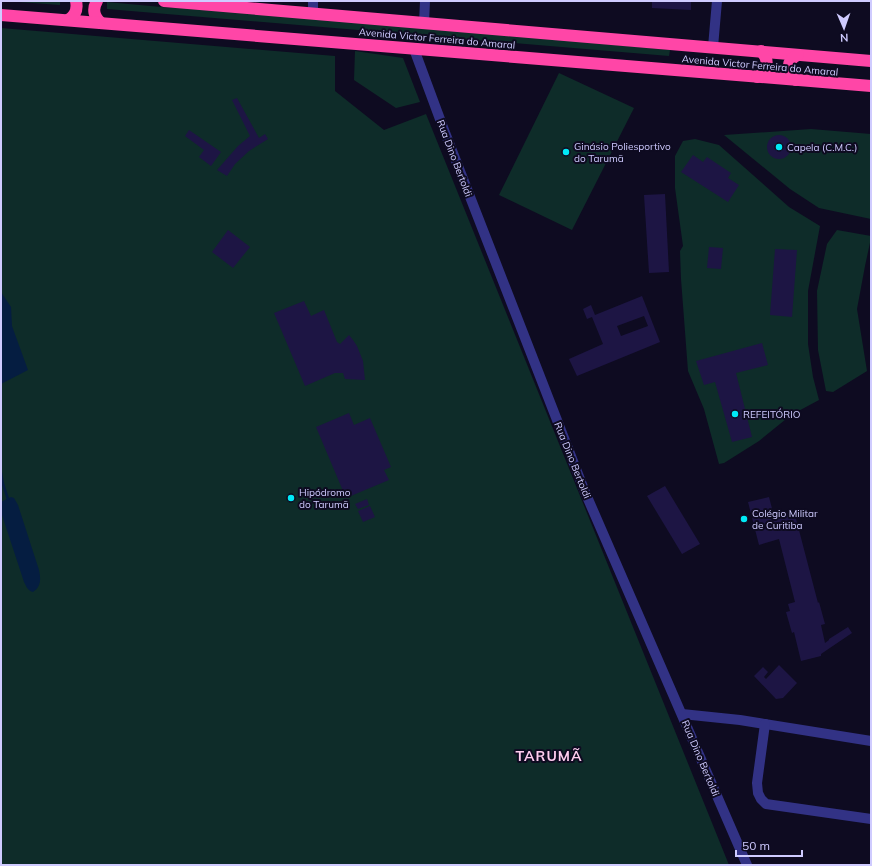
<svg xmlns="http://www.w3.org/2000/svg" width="872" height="866" viewBox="0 0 872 866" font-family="Mulish,sans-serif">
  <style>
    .green { fill: #0e2c29 }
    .water { fill: #051d41 }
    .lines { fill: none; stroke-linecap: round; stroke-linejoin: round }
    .stream { stroke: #051d41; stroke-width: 2.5 }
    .building { fill: #1d1544; fill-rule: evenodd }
    .minor { stroke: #323285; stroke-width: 10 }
    .highway { stroke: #ff46a7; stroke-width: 12 }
    .poi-dot { fill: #00e9f6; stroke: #0e0b21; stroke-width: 1.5 }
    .labels { text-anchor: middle; stroke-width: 4; stroke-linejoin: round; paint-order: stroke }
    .street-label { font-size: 10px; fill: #cfcbff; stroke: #0e0b21 }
    .poi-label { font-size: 10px; fill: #cfcbff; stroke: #0e0b21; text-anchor: start }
    .district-label { font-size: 14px; font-weight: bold; letter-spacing: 1px; fill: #ffcdef; stroke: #0e0b21 }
  </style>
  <rect width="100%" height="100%" fill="#0e0b21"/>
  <g class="green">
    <path d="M5,1H60V5Z"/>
    <path d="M107,2L172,8L202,7L670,50L669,56L107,9Z"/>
    <path d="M1,28L335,56V91L384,130L426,114L729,865H1Z"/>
    <path d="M355,51L403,58L420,102L396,108L354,80Z"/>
    <path d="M559,73L634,108L572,230L499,195Z"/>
    <path d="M811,129L871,134V219L819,208L790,189L724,135Z"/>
    <path d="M695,139L719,145L789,207L820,226L808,291V344L813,377L819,400L791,415L759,441L724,463L719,464L704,409L688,371L681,279L680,251L683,246L675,188V156L683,141Z"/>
    <path d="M837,230L871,236V238L865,266L857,309L867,371L833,392L826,391L818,350L817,291L827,244Z"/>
  </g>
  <g class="water">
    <path d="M1,292L11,307L12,326L28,370L1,384Z"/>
    <path d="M11,497L14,498L18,505L39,570C41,579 41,587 33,592C28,591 26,586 24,582L1,512V502Z"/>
  </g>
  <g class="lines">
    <path class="stream" d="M1,473L3,484L8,499"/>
  </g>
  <g class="building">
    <path d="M652,1H691V10L652,8Z"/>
    <path d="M237,98L259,138L265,134L268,139L249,151L235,164L227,176L217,170L238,146L250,136L232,100Z"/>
    <path d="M189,130L221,152L211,166L199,157L204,150L185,136Z"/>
    <circle cx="779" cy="147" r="12"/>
    <path d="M693,155L703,162L707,157L731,173L728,178L739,185L728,202L681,172Z"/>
    <path d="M665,194L669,272L649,273L644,195Z"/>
    <path d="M228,230L250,247L233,268L212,252Z"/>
    <path d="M709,247L723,248L721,269L707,268Z"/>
    <path d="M775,249L797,250L792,317L770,315Z"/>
    <path d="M642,296L660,342L577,376L569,359L603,344L592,317L587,319L583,309L591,305L595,315ZM644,316L648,326L621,336L617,326Z"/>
    <path d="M304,301L311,316L324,310L337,342L340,344L349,335L353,340L357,346L363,361L365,380L345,379L343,373H335L305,386L274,313Z"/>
    <path d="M762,343L768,365L736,373L752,437L732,442L715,382L704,385L696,361Z"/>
    <path d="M349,413L354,425L370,418L391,467L384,470L389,480L346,498L316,427Z"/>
    <path d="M665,486L700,544L682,554L647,496Z"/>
    <path d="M769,497L774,516L794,511L818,603L819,602L825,624L821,625L825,643L829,640V639L848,627L852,633L821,654V656L801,661L794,632L792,633L786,612L790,611L788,604L795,602L779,539L759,545L748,502Z"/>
    <path d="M367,499L369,505L358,509L355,504Z"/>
    <path d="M370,506L375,517L363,522L358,511Z"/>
    <path d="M779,665L797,683L783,698L776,699L754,676L763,667L768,672L764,677L766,679Z"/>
  </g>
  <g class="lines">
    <g class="minor">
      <path d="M313,14V1"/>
      <path d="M424,23L425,1"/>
      <path d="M713,47L717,1"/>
      <path d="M414,49L444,130L585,492L747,865"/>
      <path d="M682,714L740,720L871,741"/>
      <path d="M765,724L757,783L758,793L761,799L766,804L871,819"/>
    </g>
    <g class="highway">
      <path d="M97,1C92,9 94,17 101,23"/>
      <path d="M164,1L871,61"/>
      <path d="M1,15L871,86"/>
      <path d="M68,20C75,16 78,10 76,1"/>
      <path d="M757,77C768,72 770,60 761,51"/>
      <path d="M796,80C786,72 786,60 798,55"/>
    </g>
  </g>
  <g class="poi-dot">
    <circle cx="779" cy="147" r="4"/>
    <circle cx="566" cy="152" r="4"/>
    <circle cx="735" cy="414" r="4"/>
    <circle cx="291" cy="498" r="4"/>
    <circle cx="744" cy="519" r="4"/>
  </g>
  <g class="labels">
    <g class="street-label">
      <text transform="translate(437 38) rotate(5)" y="4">Avenida Victor Ferreira do Amaral</text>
      <text transform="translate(760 65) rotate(5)" y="4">Avenida Victor Ferreira do Amaral</text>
      <text transform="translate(455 158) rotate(69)" y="4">Rua Dino Bertoldi</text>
      <text transform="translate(573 460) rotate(68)" y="4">Rua Dino Bertoldi</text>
      <text transform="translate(701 758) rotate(67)" y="4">Rua Dino Bertoldi</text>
    </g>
    <g class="poi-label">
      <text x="574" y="150">Ginásio Poliesportivo<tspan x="574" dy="12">do Tarumã</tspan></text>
      <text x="787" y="151">Capela (C.M.C.)</text>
      <text x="743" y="418">REFEITÓRIO</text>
      <text x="299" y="496">Hipódromo<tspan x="299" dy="12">do Tarumã</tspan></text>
      <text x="752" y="517">Colégio Militar<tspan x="752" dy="12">de Curitiba</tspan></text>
    </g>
    <g class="district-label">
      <text x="549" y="761">TARUMÃ</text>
    </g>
  </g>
  <rect width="872" height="866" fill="none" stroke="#cfcbff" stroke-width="4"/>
  <g transform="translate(844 28) rotate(178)" stroke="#0e0b21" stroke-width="3" paint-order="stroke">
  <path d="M0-3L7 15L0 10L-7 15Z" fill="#cfcbff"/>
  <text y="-6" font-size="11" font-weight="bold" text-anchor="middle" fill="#cfcbff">N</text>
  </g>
  <path d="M736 850v6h66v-6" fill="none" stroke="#cfcbff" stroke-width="2"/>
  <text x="742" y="850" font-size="12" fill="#cfcbff" stroke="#0e0b21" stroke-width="3" paint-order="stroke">50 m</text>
</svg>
